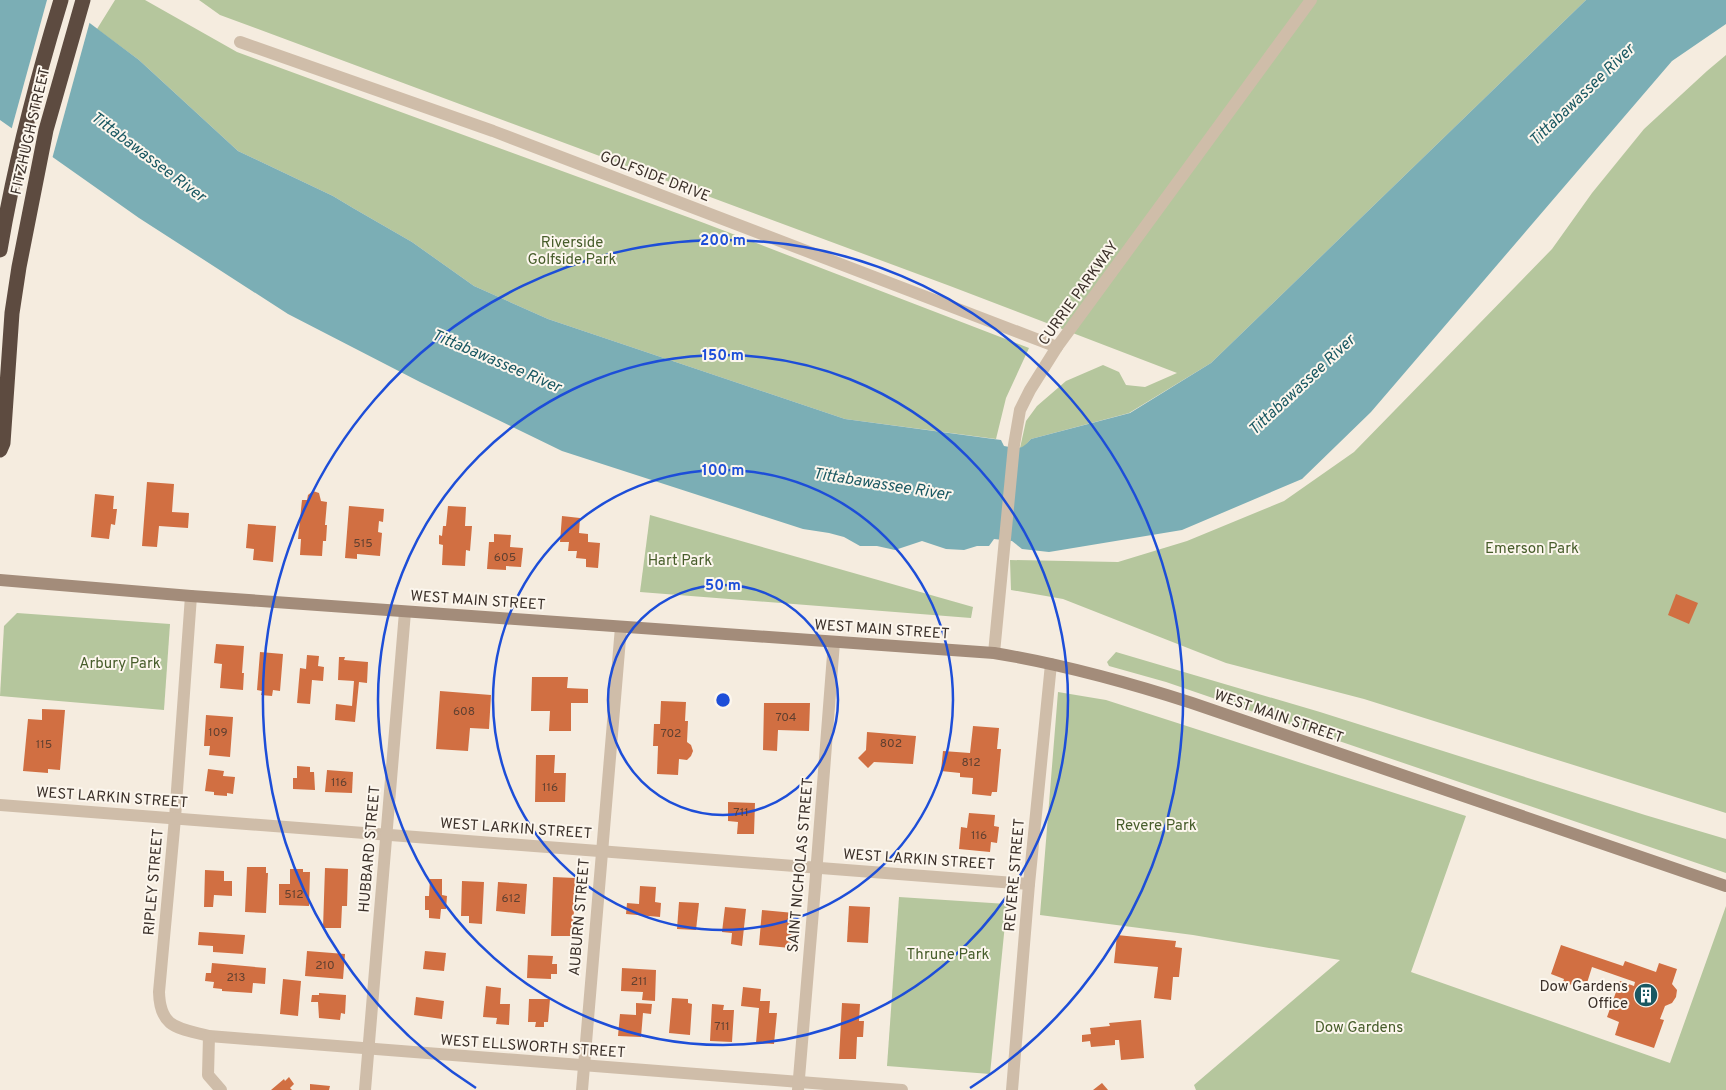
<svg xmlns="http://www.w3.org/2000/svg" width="1726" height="1090" viewBox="0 0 1726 1090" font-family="Overpass,sans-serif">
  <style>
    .green { fill: #b5c69d }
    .water { fill: #7baeb5 }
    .pier { fill: #f5ecdf }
    .building { fill: #d16f42 }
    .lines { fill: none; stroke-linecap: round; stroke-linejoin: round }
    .street { stroke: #cfbda9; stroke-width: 12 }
    .secondary { stroke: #a38c7a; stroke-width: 12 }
    .highway { stroke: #5d4b40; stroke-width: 15 }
    .ring { fill: none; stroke: #1d4ed8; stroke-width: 2.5 }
    .labels { text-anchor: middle; stroke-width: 4; stroke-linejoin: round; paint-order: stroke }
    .number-label { font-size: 12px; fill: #614030 }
    .street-label { font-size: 15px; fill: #3c312a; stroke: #fcf6ed }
    .park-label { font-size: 15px; fill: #475d2b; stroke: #fcf6ed }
    .poi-label { font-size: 15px; fill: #3c312a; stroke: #fcf6ed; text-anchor: end }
    .water-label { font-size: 16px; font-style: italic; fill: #1a5862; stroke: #fcf6ed }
    .centre { fill: #1d4ed8; stroke: #fcf6ed; stroke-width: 2.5 }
    .ring-label { font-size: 15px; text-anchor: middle; font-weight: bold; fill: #1d4ed8; stroke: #fcf6ed; stroke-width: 4; stroke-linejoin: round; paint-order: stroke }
  </style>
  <rect width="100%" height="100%" fill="#f5ecdf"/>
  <g class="green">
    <path d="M115,0H145L237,52L704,223L1029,348L1006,398L996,439L845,419L548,319L474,286L412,242L353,208L333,196L238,151L139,60L97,29Z"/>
    <path d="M199,0H1586L1211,363L1129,413L1031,439L1024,447L1020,448L1026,421L1037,406L1066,381L1103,365L1119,372L1126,385L1145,387L1177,373L950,286L220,15Z"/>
    <path d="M1726,55V813L1364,699L1226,663L1063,599L1011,590L1010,560L1118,562L1187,541L1284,501L1354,452L1552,249L1592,193L1644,129L1707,71Z"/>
    <path d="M650,515L973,607L971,618L640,592Z"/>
    <path d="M17,613L170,624L164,710L0,696L4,626Z"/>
    <path d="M1116,652L1320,712L1645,815L1726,839V873L1166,682L1109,666L1107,662Z"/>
    <path d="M1058,692L1106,700L1466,816L1411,972L1670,1063L1726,906V1090H1196L1194,1085L1340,960L1193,935L1040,915Z"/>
    <path d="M899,897L1007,904L990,1074L887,1066Z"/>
  </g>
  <path class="water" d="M0,0H59L139,60L238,151L333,196L353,208L412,242L474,286L548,319L845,419L1001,440L1004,446C1018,448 1021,451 1031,439L1130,413L1211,363L1586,0H1726V24L1672,61L1371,412L1302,479L1182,530L1049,552L1022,549L1012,541L994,539L989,546H977L964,550L946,549L922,541L895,550L877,546H860L844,537L829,533L803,529L562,451L420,382L288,314L139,218L0,120Z"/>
  <path class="pier" d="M47,0H63L90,21L52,159L11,131Z"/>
  <g class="building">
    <path d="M147,482L174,484L172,512L189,513L188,528L159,526L157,547L142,546Z"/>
    <path d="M313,491L319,493L321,501L327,502L325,525H327L326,541H323L322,556L300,555L301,539H298L302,500H307L308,495Z"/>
    <path d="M95,494L114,496L113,509H117L115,525L111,524L109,539L91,537Z"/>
    <path d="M349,506L384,509L383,522L379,521L378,532L382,533L380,556L357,554V559L345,558Z"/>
    <path d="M448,506L466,507L465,526H472L470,551L466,550L465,566L442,565L443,545L439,544V535L442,536L443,526H446Z"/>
    <path d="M562,516L580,518L579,533L588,534V542L600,543L598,568L586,567V559L576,558L577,551H568L569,542H560Z"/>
    <path d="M248,524L276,526L273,562L253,560L254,549L246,548Z"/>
    <path d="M494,534L511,535L510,547L523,548L521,567L506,566V570L487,569L489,542H494Z"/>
    <path d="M1676,594L1698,603L1689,624L1668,615Z"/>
    <path d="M216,644L244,646L242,673H244L243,690L220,688L222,664L214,663Z"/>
    <path d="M260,652L283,654L280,691L273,690L272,696L261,695L262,691L257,690Z"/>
    <path d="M307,655L319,656L318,666L324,667L323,681L312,680L310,704L297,703L300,668L306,669Z"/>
    <path d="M339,657H345L344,660L368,662L367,683L359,682L355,722L335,720L336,704L352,706L354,681L338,680Z"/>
    <path d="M532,677H568L567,688L588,689V703H571V731H549L550,711H531Z"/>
    <path d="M440,691L491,695L489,729L470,728L468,751L436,749Z"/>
    <path d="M661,701L686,702L685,721H688L687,742L691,745L693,751L691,756L687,760L679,759L678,775L657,774L658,746H653L654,724H660Z"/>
    <path d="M764,703H810L809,731L778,730L777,751L763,750Z"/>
    <path d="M42,709L65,710L60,770L48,769V773L23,771L28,719L42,720Z"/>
    <path d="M206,715L233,717L230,757L209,755L210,746H204Z"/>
    <path d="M973,726L999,728L997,749H1001L997,792H992L991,796L972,794L973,778L960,777V773L941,771L943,751L970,753Z"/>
    <path d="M867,732L916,736L913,764L874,762L868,768L858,758L866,750Z"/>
    <path d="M536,755H555L554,773H566L565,802H535Z"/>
    <path d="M297,766L310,767V772H314L315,790L293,789V778H297Z"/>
    <path d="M208,769L224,771L223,776L235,777L233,794L227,793V796L214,795V792L205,791Z"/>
    <path d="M327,770L353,772L352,793L325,792Z"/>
    <path d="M728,802L755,803L754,834H737L738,822L728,821Z"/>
    <path d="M969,813L995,815L994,826L999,827L997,843L991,842L990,852L959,849L961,827L967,828Z"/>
    <path d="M247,867H266V873H268L266,913L245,912Z"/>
    <path d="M325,868L348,869L347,906H342L341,928H323Z"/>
    <path d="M290,869H303V872H310L309,906L279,905V884H290Z"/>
    <path d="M205,870L224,871V881H232V896L214,895L213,907H204Z"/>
    <path d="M553,877L575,878L573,936H551Z"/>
    <path d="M430,879H442V895L447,896L446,909H441L440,919L429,918V910H425V896H429Z"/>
    <path d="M462,881L484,882L482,924L469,923V916H461Z"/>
    <path d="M498,882L527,884L525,914L496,911Z"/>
    <path d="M640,886L656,887L655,902L661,903L660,917L626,914L627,903L639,904Z"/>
    <path d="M679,902L699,903L696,930L677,929Z"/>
    <path d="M849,906L870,907L868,943L847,942Z"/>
    <path d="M725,907L746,909L742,946L731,944L732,933L722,932Z"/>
    <path d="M762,910L794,913L790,948L759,945Z"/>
    <path d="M199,932L245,935L243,954L213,952V946L198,945Z"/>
    <path d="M1117,935L1176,941L1175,947L1182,948L1179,977H1173L1171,1000L1154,998L1158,967L1114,963Z"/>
    <path d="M1561,945L1623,966L1625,961L1656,972L1659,963L1677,969L1672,984L1677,990L1676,997L1672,1003L1665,1006L1660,1019L1664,1020L1654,1048L1615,1035L1619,1022L1607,1017L1620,981L1634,986L1635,982L1592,967L1587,983L1575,979L1572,985L1563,982L1564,979L1551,974Z"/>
    <path d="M307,951L345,954L343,979L305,976Z"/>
    <path d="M425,951L446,953L444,971L423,969Z"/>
    <path d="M528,955L553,956L552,964H557V974H551V979L527,978Z"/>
    <path d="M212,963L266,968L265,984L253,983L252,993L222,991V989L213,988L214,982L205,981L206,973H211Z"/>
    <path d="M622,968L656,970L655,1001L642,1000L643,992L621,991Z"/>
    <path d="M283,979L301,981L298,1016L280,1014Z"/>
    <path d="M486,986L501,988L500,1004H510L509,1025L496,1024L497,1018L483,1017Z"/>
    <path d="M743,987L761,989L760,1001H770L769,1013H777L774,1044L756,1043L759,1008L741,1006Z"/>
    <path d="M319,993L346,995L345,1014L341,1013L340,1020L319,1018L318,1002H311L312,995H319Z"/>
    <path d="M416,997L444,1001L442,1019L414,1015Z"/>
    <path d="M672,998L688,999V1003L692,1004L690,1035L669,1033Z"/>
    <path d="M529,999H550L548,1022H544V1027H535L536,1022H528Z"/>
    <path d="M636,1003L652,1004L651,1014L643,1013L641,1037L618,1036L620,1014L636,1015Z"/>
    <path d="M842,1003L860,1004L859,1021H864L863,1037H857L856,1059H839Z"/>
    <path d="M712,1004L724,1005L723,1010H734L732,1042L710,1041Z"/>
    <path d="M1141,1020L1144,1058L1121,1060L1119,1040H1115V1045L1091,1047L1090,1041L1082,1042V1035L1091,1034L1090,1028L1110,1026L1109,1023Z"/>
    <path d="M289,1077L294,1084L290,1088L292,1090H271L284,1079L285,1081Z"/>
    <path d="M1102,1083L1108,1090H1093Z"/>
    <path d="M310,1084L330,1086L329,1090H310Z"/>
  </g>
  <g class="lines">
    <g class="street">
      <path d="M240,42L493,131L1057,347"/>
      <path d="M191,596L175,818L159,992C160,1029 179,1028 209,1036L902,1090"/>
      <path d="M994,653L1014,445L1020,410L1030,390L1057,347L1311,0"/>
      <path d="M0,805L1029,884"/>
      <path d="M209,1036L208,1075L221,1090"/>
      <path d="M365,1090L405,612"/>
      <path d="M582,1090L621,627"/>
      <path d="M798,1090L815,887L834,642"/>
      <path d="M1012,1090L1029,884L1051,664"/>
    </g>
    <path class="secondary" d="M0,580L191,596L994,653C1061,664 1127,682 1192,703L1726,886"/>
    <g class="highway">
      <path d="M0,250C14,166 36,82 61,0"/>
      <path d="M0,450L3,443L12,313L19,267L46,130L83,0"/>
    </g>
  </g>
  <g class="ring">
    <circle cx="723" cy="700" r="115"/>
    <circle cx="723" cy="700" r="230"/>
    <circle cx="723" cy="700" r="345"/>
    <path d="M476 1088A460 460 0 1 1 970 1088"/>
  </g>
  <defs>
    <g id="building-disc" transform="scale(1.25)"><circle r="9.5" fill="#1a5862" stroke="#fcf6ed"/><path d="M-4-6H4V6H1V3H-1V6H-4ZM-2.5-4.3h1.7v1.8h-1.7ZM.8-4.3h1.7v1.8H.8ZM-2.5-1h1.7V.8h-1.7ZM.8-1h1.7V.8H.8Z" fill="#fff"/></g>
  </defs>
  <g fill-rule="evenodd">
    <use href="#building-disc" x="1646" y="995"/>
  </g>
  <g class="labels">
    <g class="number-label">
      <text x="363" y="547">515</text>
      <text x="505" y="561">605</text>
      <text x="464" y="715">608</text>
      <text x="786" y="721">704</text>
      <text x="218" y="736">109</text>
      <text x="671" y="737">702</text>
      <text x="891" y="747">802</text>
      <text x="44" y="748">115</text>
      <text x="971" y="766">812</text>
      <text x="339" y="786">116</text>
      <text x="550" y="791">116</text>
      <text x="741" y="816">711</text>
      <text x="979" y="839">116</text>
      <text x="294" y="898">512</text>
      <text x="511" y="902">612</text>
      <text x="325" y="969">210</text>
      <text x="236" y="981">213</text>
      <text x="639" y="985">211</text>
      <text x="722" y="1030">711</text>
    </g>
    <g class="street-label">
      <text transform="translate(30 131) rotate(-77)" y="5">FITZHUGH STREET</text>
      <text transform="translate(655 176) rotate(21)" y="5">GOLFSIDE DRIVE</text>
      <text transform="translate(1078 293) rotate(-54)" y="5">CURRIE PARKWAY</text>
      <text transform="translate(478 600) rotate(4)" y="5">WEST MAIN STREET</text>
      <text transform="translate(882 629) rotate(4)" y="5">WEST MAIN STREET</text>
      <text transform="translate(1279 716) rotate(19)" y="5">WEST MAIN STREET</text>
      <text transform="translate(112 797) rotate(4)" y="5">WEST LARKIN STREET</text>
      <text transform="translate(516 828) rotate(4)" y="5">WEST LARKIN STREET</text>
      <text transform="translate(369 849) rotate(-85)" y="5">HUBBARD STREET</text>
      <text transform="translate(919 859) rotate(4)" y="5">WEST LARKIN STREET</text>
      <text transform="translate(800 865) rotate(-85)" y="5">SAINT NICHOLAS STREET</text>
      <text transform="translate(1014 875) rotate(-85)" y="5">REVERE STREET</text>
      <text transform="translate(153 882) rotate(-85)" y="5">RIPLEY STREET</text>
      <text transform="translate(579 917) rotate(-85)" y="5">AUBURN STREET</text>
      <text transform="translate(533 1046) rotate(4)" y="5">WEST ELLSWORTH STREET</text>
    </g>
    <g class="park-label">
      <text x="572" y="247">Riverside<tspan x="572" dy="17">Golfside Park</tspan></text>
      <text x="1532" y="553">Emerson Park</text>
      <text x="680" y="565">Hart Park</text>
      <text x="120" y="668">Arbury Park</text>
      <text x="1156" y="830">Revere Park</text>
      <text x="948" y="959">Thrune Park</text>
      <text x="1359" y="1032">Dow Gardens</text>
    </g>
    <g class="poi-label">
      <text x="1628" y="991">Dow Gardens<tspan x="1628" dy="17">Office</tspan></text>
    </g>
    <g class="water-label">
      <text transform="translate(1581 94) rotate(-44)" y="6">Tittabawassee River</text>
      <text transform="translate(149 156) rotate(37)" y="6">Tittabawassee River</text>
      <text transform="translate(497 360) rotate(23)" y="6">Tittabawassee River</text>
      <text transform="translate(1301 384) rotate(-43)" y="6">Tittabawassee River</text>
      <text transform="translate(882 483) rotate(9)" y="6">Tittabawassee River</text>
    </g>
  </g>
  <circle cx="723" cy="700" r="8" class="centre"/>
  <g class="ring-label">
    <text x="723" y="245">200 m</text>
    <text x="723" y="360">150 m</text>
    <text x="723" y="475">100 m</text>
    <text x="723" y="590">50 m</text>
  </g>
</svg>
